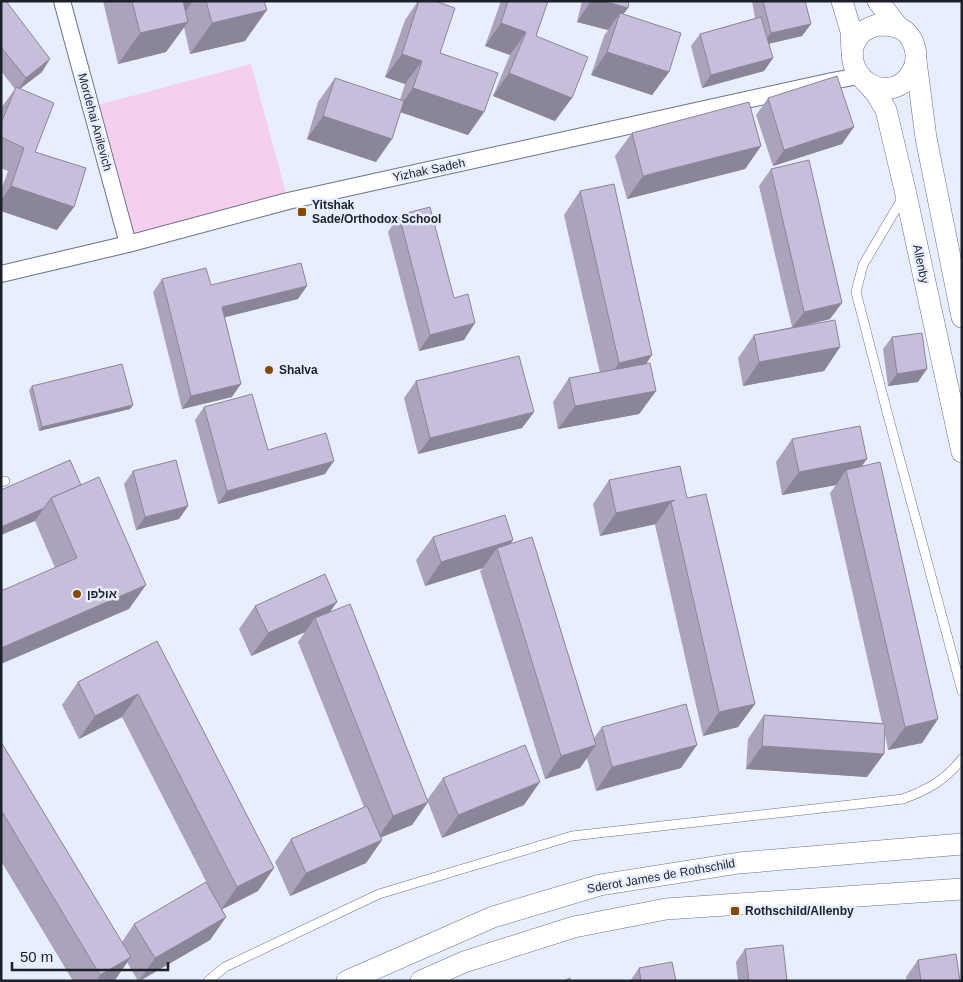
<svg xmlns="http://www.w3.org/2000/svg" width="963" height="982" viewBox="0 0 963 982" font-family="Helvetica,'Noto Sans Hebrew',sans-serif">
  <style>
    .park { fill: #f4cff0 }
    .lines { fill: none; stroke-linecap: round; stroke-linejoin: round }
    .service-casing { stroke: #69738b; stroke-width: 10 }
    .minor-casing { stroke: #69738b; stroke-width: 18 }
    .tertiary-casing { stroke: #69738b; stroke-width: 22 }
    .service { stroke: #fff; stroke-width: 9 }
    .minor { stroke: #fff; stroke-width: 16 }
    .tertiary { stroke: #fff; stroke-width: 21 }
    .wall { fill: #aaa3bb }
    .shaded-wall { fill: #8b8599 }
    .building { fill: #c6beda; stroke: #8b8599 }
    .poi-dot { fill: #854a00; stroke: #e7eeff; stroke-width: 2 }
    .labels { text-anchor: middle; stroke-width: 5; stroke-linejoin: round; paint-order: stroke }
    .street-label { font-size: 12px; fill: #1c2029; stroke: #e7eeff }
    .poi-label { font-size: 12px; font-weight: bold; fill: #1c2029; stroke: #e7eeff; text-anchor: start }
  </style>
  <rect width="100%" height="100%" fill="#e7eeff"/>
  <path class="park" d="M251,64L288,201L128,244L91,107Z"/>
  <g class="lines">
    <g class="service-casing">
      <g id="service">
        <path d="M903,197L863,265L856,292L886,408L962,691"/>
        <path d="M1,482L5,481"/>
        <path d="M208,981L225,967L379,894L572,836L903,799C929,789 944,781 962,759"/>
      </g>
    </g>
    <g class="minor-casing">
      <g id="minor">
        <path d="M62,1L128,244"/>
        <path d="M1,274L128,244L288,201L832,81L859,76"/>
      </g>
    </g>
    <g class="tertiary-casing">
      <g id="tertiary">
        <path d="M842,1L851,31L852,52"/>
        <path d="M878,1L898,27"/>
        <path d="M877,25C883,25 890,25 896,27C914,31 921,57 912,72C894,105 846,84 853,47C855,42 856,38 860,34C865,29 871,27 877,25Z"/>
        <path d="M916,61L926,138L962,317"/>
        <path d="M865,81L876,93L886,110L905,190L962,452"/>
        <path d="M347,981L493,917L600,885L739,863L962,844"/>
        <path d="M421,981L464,962L574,927L666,909L962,889"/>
      </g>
    </g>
    <use href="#service" class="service"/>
    <use href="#minor" class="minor"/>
    <use href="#tertiary" class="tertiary"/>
  </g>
  <g class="wall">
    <path d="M1,1L42,72L20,89L35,152L57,230L1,211V190L8,171L1,168V108L15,89L1,71Z"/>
    <path d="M103,1H264L245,41L190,54L184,27L166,52L118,64Z"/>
    <path d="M418,1H435L440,53L484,112L468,135L400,112L376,162L307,139L318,102L335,78L400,100L405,84L385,77L405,20Z"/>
    <path d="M501,1H548L536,36L555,121L493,96L510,55L485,46Z"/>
    <path d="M582,1H629L628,8L623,14L669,72L652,95L591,75L604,36L608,30L577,22Z"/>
    <path d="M752,1H805L811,24L802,36L769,44L773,58L764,71L702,88L691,46L700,34L755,18Z"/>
    <path d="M768,98L842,144L773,166L756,115Z"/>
    <path d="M632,133L761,146L745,169L627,199L615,156Z"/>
    <path d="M771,169L830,319L808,325L840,347L824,371L743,386L738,358L754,335L792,327L759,186Z"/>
    <path d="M580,191L646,364L656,391L639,414L558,429L553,402L569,378L600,373L564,215Z"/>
    <path d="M399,215L464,340L419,351L388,232Z"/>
    <path d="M162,279L211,285L298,299L225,317L232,397L182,409L153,292Z"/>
    <path d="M892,337L918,382L888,386L883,349Z"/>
    <path d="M416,381L534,412L522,428L418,454L404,398Z"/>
    <path d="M32,386L133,405L130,409L39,431L29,390Z"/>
    <path d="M204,407L268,450L325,474L218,504L195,420Z"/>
    <path d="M792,439L867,459L861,466L938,719L922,743L888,750L885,734L867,777L746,769L748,739L764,715L882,723L830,493L836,485L782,495L776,462Z"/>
    <path d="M70,460L129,609L55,568L35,521Z"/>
    <path d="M133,471L188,506L179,519L136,530L124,484Z"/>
    <path d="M609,480L687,498L755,704L738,727L703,736L655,525L656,524L600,536L593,504Z"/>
    <path d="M433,537L513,540L510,544L594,738L602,727L681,768L596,791L587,758L580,768L545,779L480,571L483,568L425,586L416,560Z"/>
    <path d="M255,606L330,612L427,800L443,778L524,805L442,838L428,802L412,825L381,837L382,840L366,863L290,896L275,862L291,839L364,807L298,642L305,632L251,656L239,629Z"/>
    <path d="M157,641L274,868L258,891L222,909L226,917L210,940L140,981H138L127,962L114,981H73L1,861V742L122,942L134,924L211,891L122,717L79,739L62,705L78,682Z"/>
    <path d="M745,949L787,981H738L736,962Z"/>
    <path d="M918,960L960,981H907L906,977Z"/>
    <path d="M639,968L676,981H630Z"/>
  </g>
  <g class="shaded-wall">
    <path d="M183,1H193L181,18Z"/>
    <path d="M591,1H604L628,8L616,24L620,13L608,30L577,22Z"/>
    <path d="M267,10L245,41L190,54L212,23Z"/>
    <path d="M188,22L166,52L118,64L140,33Z"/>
    <path d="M501,23L526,32L510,55L485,46Z"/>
    <path d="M811,24L802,36L762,45L771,33Z"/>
    <path d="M607,52L669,72L652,95L591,75Z"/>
    <path d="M402,54L422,61L405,84L385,77Z"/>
    <path d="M773,58L764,71L702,88L711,75Z"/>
    <path d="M50,59L42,72L17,91L26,78Z"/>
    <path d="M509,73L572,98L555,121L493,96Z"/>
    <path d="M413,88L484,112L468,135L397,111Z"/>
    <path d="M323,116L392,139L376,162L307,139Z"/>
    <path d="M854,127L842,144L773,166L784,150Z"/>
    <path d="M761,146L745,169L627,199L643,176Z"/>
    <path d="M11,186L74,207L57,230L1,211V200Z"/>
    <path d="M307,286L298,299L214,320L222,307Z"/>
    <path d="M842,303L830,319L792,328L804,312Z"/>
    <path d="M475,323L464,340L419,351L430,335Z"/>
    <path d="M840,347L824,371L743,386L759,362Z"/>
    <path d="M652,355L636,379L603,386L619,363Z"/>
    <path d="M927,369L918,382L888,386L897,374Z"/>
    <path d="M241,384L232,397L182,409L191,396Z"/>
    <path d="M656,391L639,414L558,429L575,406Z"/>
    <path d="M133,405L130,409L39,431L42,427Z"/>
    <path d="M534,412L522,428L418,454L430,438Z"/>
    <path d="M867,459L850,482L846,470L836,485L782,495L799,472Z"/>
    <path d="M334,461L325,474L218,504L227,491Z"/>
    <path d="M675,500L671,502L656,524L600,536L616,513Z"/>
    <path d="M188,506L179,519L136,530L145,517Z"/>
    <path d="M44,508L35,521L1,535V527Z"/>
    <path d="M513,540L500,559L497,548L483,568L425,586L441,562Z"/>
    <path d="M146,585L129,609L1,664V648Z"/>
    <path d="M337,602L321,625L315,618L305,632L251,656L268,633Z"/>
    <path d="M138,694L122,717L79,739L95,716Z"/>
    <path d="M755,704L738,727L703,736L719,712Z"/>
    <path d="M938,719L922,743L888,750L905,727Z"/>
    <path d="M596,745L580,768L545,779L561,756Z"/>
    <path d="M697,745L681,768L596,791L612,767Z"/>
    <path d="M762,746L884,754L867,777L746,769Z"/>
    <path d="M540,782L524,805L442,838L458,815Z"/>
    <path d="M428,802L412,825L377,839L393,816Z"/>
    <path d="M382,840L366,863L290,896L306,873Z"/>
    <path d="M274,868L258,891L221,910L237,887Z"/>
    <path d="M226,917L210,940L139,981L155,958Z"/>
    <path d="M131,957L115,980L97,981L100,975Z"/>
  </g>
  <g class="building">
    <path d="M1,1H6L50,59L26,78L1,47Z"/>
    <path d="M132,1H183L188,22L140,33Z"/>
    <path d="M206,1H264L267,10L212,23Z"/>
    <path d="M419,1H435L455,8L440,53L498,73L484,112L413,88L422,61L402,54Z"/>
    <path d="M508,1H548L536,36L588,57L572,98L509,73L526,32L501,23Z"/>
    <path d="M604,1H629L628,8Z"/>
    <path d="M763,1H805L811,24L771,33Z"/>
    <path d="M620,13L681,33L669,72L607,52Z"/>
    <path d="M761,17L773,58L711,75L700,34Z"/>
    <path d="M837,76L854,127L784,150L768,98Z"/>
    <path d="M335,78L404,101L392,139L323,116Z"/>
    <path d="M16,87L54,103L35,152L86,168L74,207L11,186L24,148L1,137V123Z"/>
    <path d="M749,102L761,146L643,176L632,133Z"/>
    <path d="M809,160L842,303L804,312L771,169Z"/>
    <path d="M614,184L652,355L619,363L580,191Z"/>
    <path d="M430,207L454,298L468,294L475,323L430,335L399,215Z"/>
    <path d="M301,263L307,286L222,307L241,384L191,396L162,279L206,268L211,285Z"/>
    <path d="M835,320L840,347L759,362L754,335Z"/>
    <path d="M922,333L927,369L897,374L892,337Z"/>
    <path d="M519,356L534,412L430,438L416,381Z"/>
    <path d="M650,363L656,391L575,406L569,378Z"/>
    <path d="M122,364L133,405L42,427L32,386Z"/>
    <path d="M252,394L268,450L326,433L334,461L227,491L204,407Z"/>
    <path d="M860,426L867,459L799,472L792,439Z"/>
    <path d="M70,460L81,485L51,498L44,508L1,527V490Z"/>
    <path d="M176,460L188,506L145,517L133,471Z"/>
    <path d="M880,462L938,719L905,727L846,470Z"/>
    <path d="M680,466L687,498L706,494L755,704L719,712L671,502L675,500L616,513L609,480Z"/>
    <path d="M99,477L146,585L1,648V591L77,558L51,498Z"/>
    <path d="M505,515L513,540L441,562L433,537Z"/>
    <path d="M532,537L596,745L561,756L497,548Z"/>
    <path d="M325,574L337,602L268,633L255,606Z"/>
    <path d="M350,604L428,802L393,816L315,618Z"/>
    <path d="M157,641L274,868L237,887L138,694L95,716L78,682Z"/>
    <path d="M686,704L697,745L612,767L602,727Z"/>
    <path d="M764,715L885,724L884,754L762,746Z"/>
    <path d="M1,742L131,957L100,975L1,810Z"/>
    <path d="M525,745L540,782L458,815L443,778Z"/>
    <path d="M367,806L382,840L306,873L291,839Z"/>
    <path d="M206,882L226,917L155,958L134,924Z"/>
    <path d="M783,945L787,981H749L745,949Z"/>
    <path d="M956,954L960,981H921L918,960Z"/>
    <path d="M672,962L676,981H641L639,968Z"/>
    <path d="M570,978L571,981H564Z"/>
  </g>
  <g class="poi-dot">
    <rect x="297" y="207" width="10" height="10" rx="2.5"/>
    <circle cx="269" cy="370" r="5"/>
    <circle cx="77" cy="594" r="5"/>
    <rect x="730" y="906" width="10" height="10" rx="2.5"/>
  </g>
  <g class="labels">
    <g class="street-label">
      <text transform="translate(95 122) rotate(75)" y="4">Mordehai Anilevich</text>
      <text transform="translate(429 170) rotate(-12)" y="4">Yizhak Sadeh</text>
      <text transform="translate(921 264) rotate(78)" y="4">Allenby</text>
      <text transform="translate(661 876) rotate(-10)" y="4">Sderot James de Rothschild</text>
    </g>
    <g class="poi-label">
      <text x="312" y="209">Yitshak<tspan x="312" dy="14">Sade/Orthodox School</tspan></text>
      <text x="279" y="374">Shalva</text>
      <text x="87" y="598">אולפן</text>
      <text x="745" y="915">Rothschild/Allenby</text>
    </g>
  </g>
  <rect width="963" height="982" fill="none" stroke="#1c2029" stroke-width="5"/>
  <path d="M12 962v8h156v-8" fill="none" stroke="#1c2029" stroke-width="2.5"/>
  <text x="20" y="962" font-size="15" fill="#1c2029" stroke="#e7eeff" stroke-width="4" paint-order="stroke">50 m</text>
</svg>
